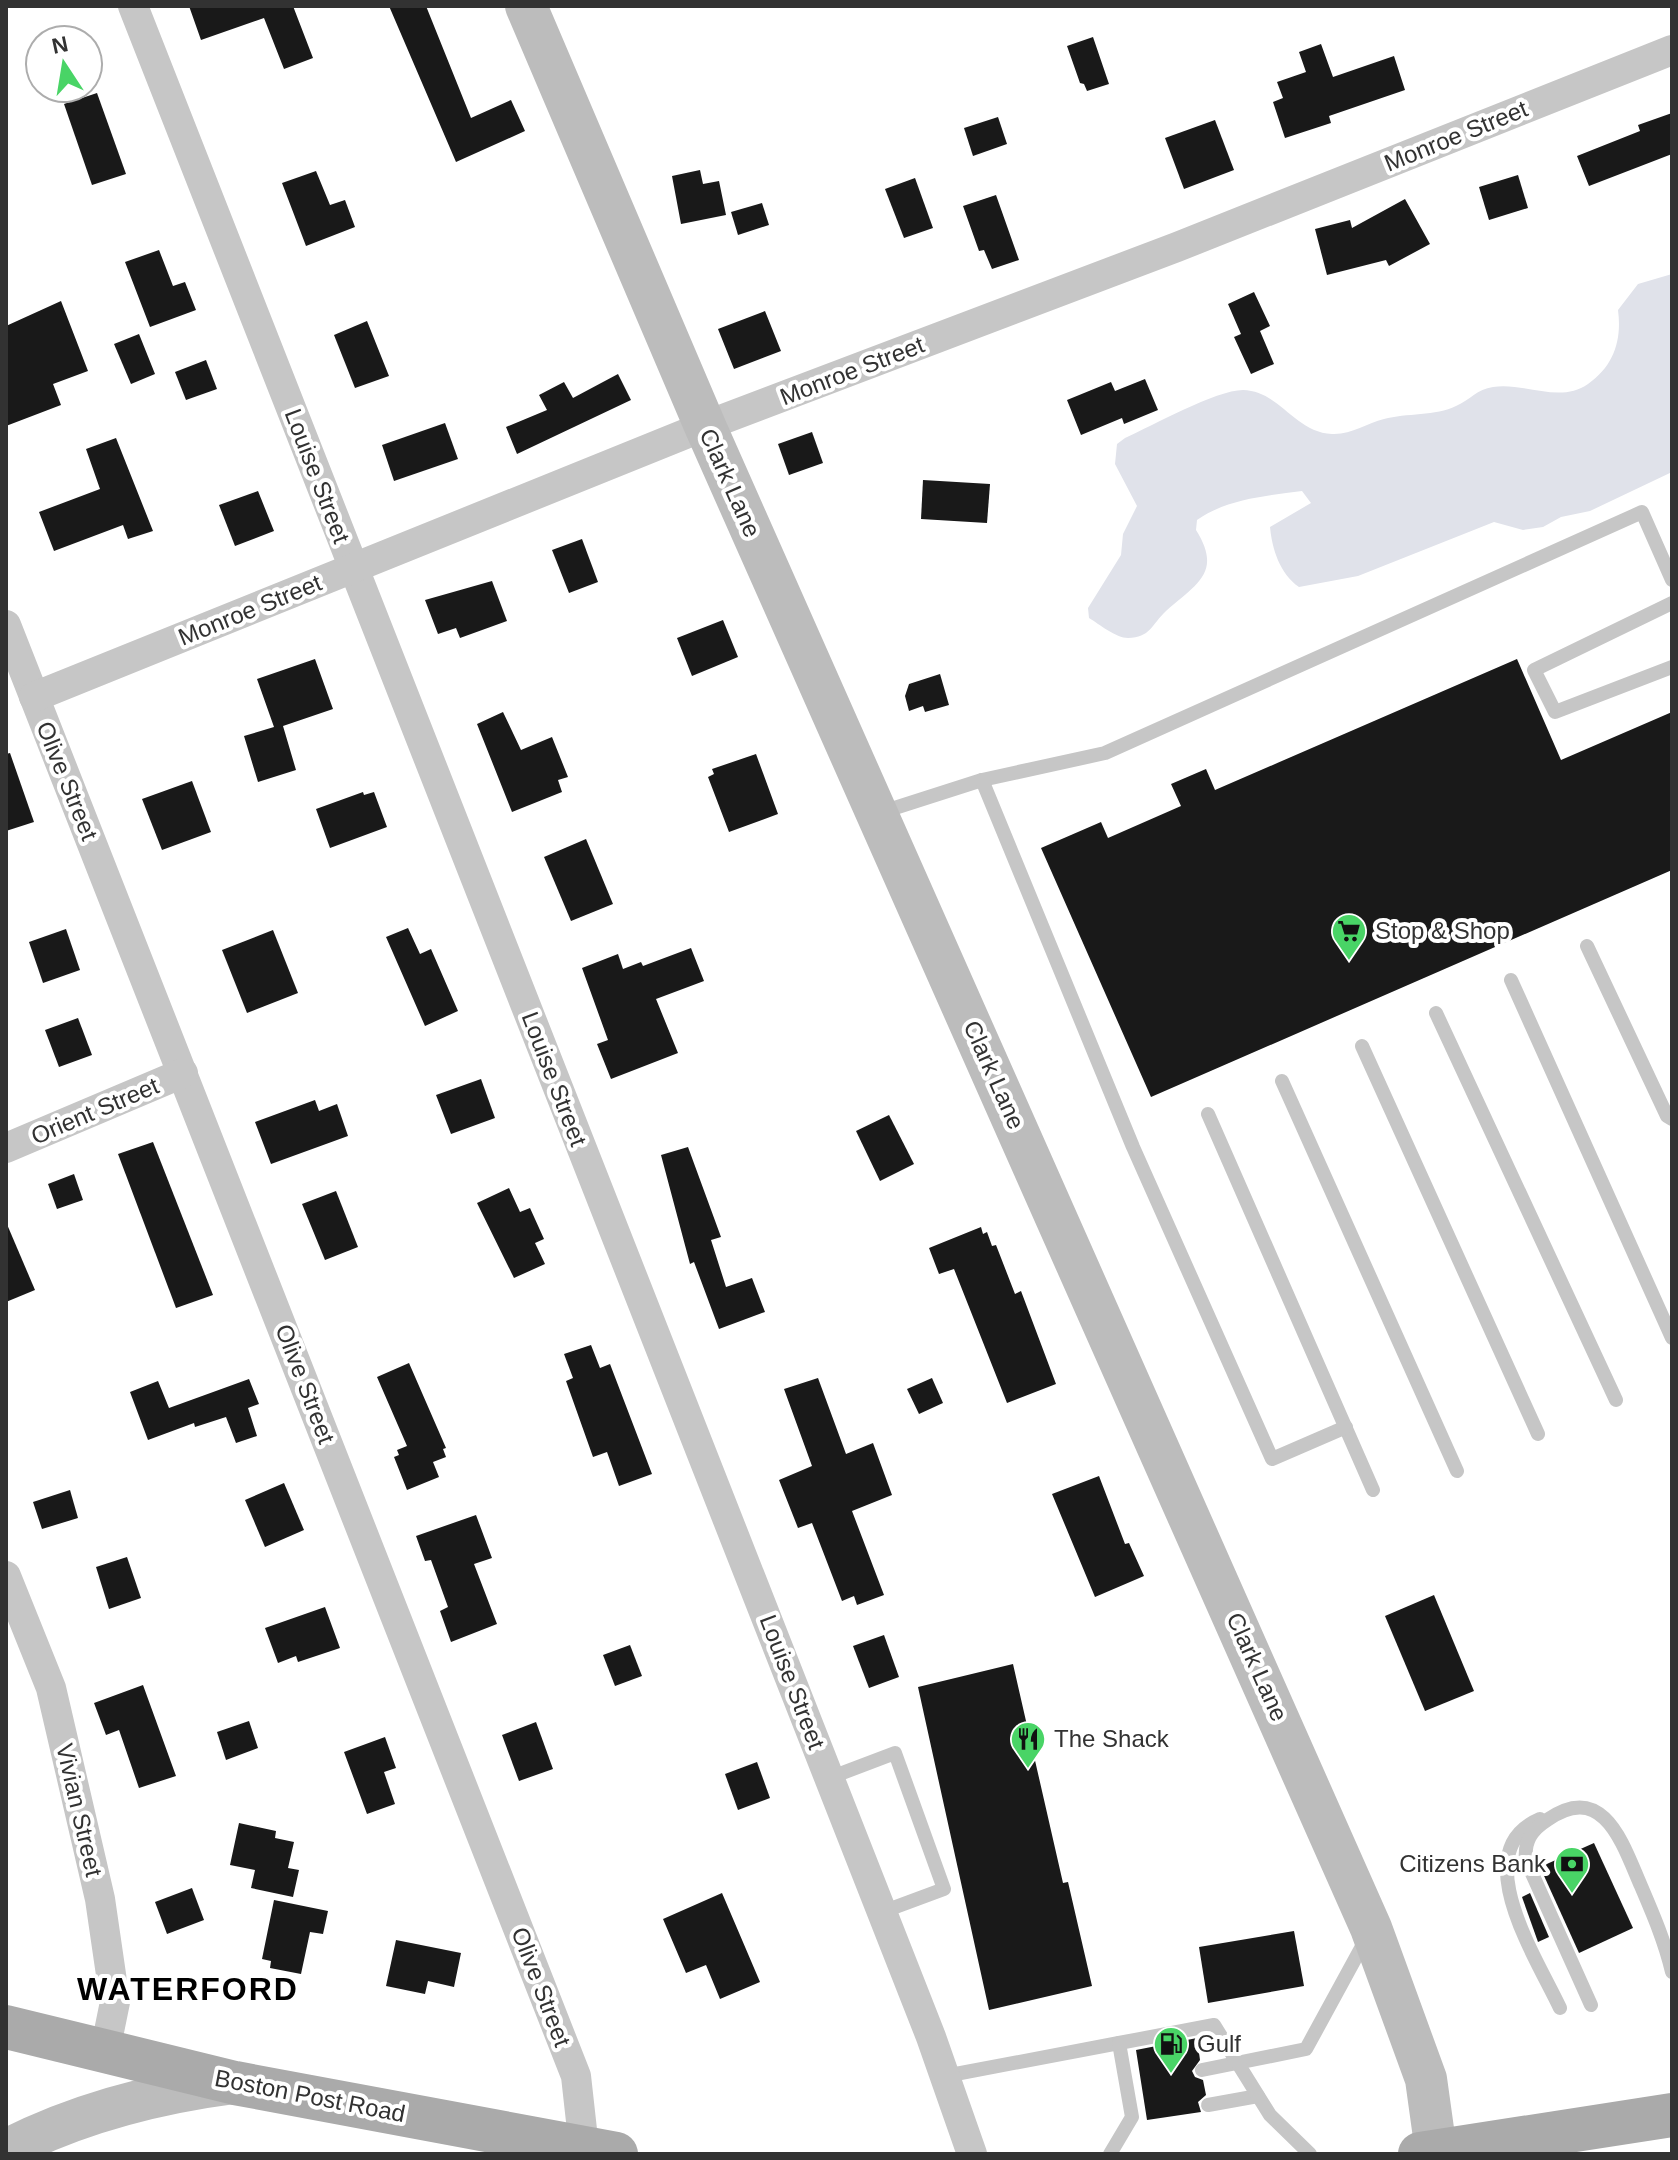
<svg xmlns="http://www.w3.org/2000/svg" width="1678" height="2160" viewBox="0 0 1678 2160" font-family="Arial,sans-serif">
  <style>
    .green { fill: #e0e2ea }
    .building { fill: #191919 }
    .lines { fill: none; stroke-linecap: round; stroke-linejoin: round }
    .service { stroke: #c6c6c6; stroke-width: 14 }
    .minor { stroke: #c6c6c6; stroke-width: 30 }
    .secondary { stroke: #bcbcbc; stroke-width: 42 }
    .primary { stroke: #aaa; stroke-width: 44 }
    .labels { text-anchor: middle; stroke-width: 8; stroke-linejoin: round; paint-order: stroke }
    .street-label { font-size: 24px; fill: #323232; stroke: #fff }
    .poi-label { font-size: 24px; fill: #323232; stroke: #fff; text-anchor: start }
    .district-label { font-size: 32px; font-weight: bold; letter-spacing: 2px; fill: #000; stroke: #fff }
  </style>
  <rect width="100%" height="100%" fill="#fff"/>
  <path class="green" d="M1672,274V472L1590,511L1561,517L1543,527L1523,530L1494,522L1358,576L1299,587C1280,574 1272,549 1270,527L1311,503L1302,491C1266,496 1227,499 1197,520L1196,530C1223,573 1196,584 1166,611C1152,624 1150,638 1128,638C1116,638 1099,624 1089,618L1088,608L1121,555L1123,534L1137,506L1115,464L1117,444L1125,438C1152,426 1216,390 1243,390C1280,391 1294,432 1332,434C1351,435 1367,423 1384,419C1406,413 1436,416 1456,406C1470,400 1477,389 1493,387C1524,382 1560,404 1588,384C1614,366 1622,340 1618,310L1638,284Z"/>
  <g class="building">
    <path d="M189,6H293L313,58L284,69L264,18L201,40Z"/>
    <path d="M389,6H426L471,118L511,100L525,131L456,162Z"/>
    <path d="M1093,37L1109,84L1087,91L1084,84L1080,83L1067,46Z"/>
    <path d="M1321,44L1333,77L1394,56L1405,90L1329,116L1331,123L1285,138L1273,102L1283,98L1277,82L1306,72L1299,52Z"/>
    <path d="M97,93L126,174L92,185L64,104Z"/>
    <path d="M1672,113V154L1589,186L1577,156L1640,131L1638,125Z"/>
    <path d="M998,117L1007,144L973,156L964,128Z"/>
    <path d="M1215,120L1234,170L1184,189L1165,138Z"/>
    <path d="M700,170L703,184L719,181L726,215L681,224L672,176Z"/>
    <path d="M316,171L330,205L345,200L355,227L306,246L282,183Z"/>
    <path d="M1518,175L1528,208L1489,220L1479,187Z"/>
    <path d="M915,178L933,228L904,238L885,189Z"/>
    <path d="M996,195L1019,260L992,269L984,250L979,251L963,206Z"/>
    <path d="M1405,199L1430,244L1389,266L1386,260L1327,275L1315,229L1350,220L1352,228Z"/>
    <path d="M762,203L769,225L738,235L731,212Z"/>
    <path d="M159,250L173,286L185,282L196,310L150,327L125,262Z"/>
    <path d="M1254,292L1270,326L1260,331L1274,364L1251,374L1234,337L1241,334L1228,304Z"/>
    <path d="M61,301L88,371L53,384L61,405L6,426V326Z"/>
    <path d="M765,311L781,351L734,369L718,329Z"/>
    <path d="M367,321L389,376L355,388L334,335Z"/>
    <path d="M139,334L155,374L131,384L114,344Z"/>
    <path d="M206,360L217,389L186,400L175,372Z"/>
    <path d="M618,374L631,400L517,454L506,427L547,410L539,395L564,382L573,398Z"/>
    <path d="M1145,379L1158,410L1124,424L1122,418L1081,435L1067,400L1111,382L1115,391Z"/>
    <path d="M445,423L458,459L394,481L382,445Z"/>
    <path d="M812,432L823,463L789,475L778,444Z"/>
    <path d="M116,438L153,531L128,539L123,525L54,551L39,512L100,489L86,449Z"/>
    <path d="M923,480L990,484L987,523L921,519Z"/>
    <path d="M258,491L274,531L235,546L219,505Z"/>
    <path d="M582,539L598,582L569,593L552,550Z"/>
    <path d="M492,581L507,621L460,638L456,628L438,634L425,600Z"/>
    <path d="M723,620L738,657L692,676L677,638Z"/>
    <path d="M315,659L333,709L283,726L296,770L258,782L244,736L274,727L257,679Z"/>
    <path d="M1517,659L1561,760L1672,712V870L1151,1097L1041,848L1101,822L1108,838L1181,806L1171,784L1206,769L1215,790Z"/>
    <path d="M940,674L949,705L925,712L923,706L909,711L905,696L909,684Z"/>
    <path d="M503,712L521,750L552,737L568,777L558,780L562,792L512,812L477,724Z"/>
    <path d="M10,753L34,822L6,831V754Z"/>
    <path d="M756,754L778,814L729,832L708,777L714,774L712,769Z"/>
    <path d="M192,781L211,832L162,850L142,799Z"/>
    <path d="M363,792L364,795L374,792L387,827L330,848L316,809Z"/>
    <path d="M586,839L613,904L571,921L544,857Z"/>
    <path d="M408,928L420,954L431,949L458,1011L425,1026L386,937Z"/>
    <path d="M66,929L80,970L43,983L29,942Z"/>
    <path d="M273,930L298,993L247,1013L222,950Z"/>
    <path d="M691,948L704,981L656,999L678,1053L611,1079L597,1044L608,1040L582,968L618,954L623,969L641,962L643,966Z"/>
    <path d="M78,1018L92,1055L59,1067L45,1030Z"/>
    <path d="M481,1079L495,1118L451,1134L436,1095Z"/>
    <path d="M315,1100L319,1111L337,1104L348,1136L271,1164L255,1122Z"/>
    <path d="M889,1115L914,1164L880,1181L856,1131Z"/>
    <path d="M153,1142L213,1295L176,1308L118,1154Z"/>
    <path d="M688,1147L721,1237L711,1240L726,1287L752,1278L765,1312L719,1329L694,1262L690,1264L661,1155Z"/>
    <path d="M74,1174L83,1200L57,1209L48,1184Z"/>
    <path d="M509,1188L520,1212L530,1208L544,1239L535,1243L545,1264L514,1278L477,1203Z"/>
    <path d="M336,1191L358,1247L325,1260L302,1204Z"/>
    <path d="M6,1222L35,1290L6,1302Z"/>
    <path d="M981,1227L983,1234L987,1232L992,1246L996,1245L1015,1294L1021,1291L1056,1384L1007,1403L954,1269L939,1274L929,1248Z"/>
    <path d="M591,1345L600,1368L610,1364L652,1474L619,1486L607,1452L593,1457L566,1381L573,1378L564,1354Z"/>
    <path d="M409,1363L446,1448L443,1449L446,1457L433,1462L439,1477L407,1490L394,1457L399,1455L397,1450L407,1446L377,1377Z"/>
    <path d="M818,1378L846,1454L873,1443L892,1495L852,1511L884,1595L857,1605L854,1596L842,1601L812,1523L798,1528L779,1480L812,1466L784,1389Z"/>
    <path d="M932,1378L943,1403L919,1414L907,1389Z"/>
    <path d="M249,1379L259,1404L248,1408L257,1436L236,1443L226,1417L195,1427L194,1423L148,1440L130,1392L158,1381L169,1408Z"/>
    <path d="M1099,1476L1125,1544L1129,1543L1144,1576L1095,1597L1052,1494Z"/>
    <path d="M284,1483L304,1530L265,1547L245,1500Z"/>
    <path d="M70,1490L78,1518L42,1529L33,1502Z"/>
    <path d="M476,1515L492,1558L474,1564L497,1624L451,1642L440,1611L448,1607L431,1560L425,1561L416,1536Z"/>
    <path d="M127,1557L141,1598L109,1609L96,1567Z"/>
    <path d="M1434,1595L1474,1691L1425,1711L1385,1616Z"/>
    <path d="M325,1607L340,1648L298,1662L296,1656L278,1663L265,1628Z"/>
    <path d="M884,1635L899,1677L869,1688L853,1646Z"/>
    <path d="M630,1645L642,1676L615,1686L603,1655Z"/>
    <path d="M1013,1664L1063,1883L1068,1882L1092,1986L989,2010L918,1687Z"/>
    <path d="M143,1685L176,1776L139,1788L119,1730L106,1735L94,1703Z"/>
    <path d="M249,1721L258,1748L226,1760L217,1732Z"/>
    <path d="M536,1722L553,1769L519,1781L502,1735Z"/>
    <path d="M385,1737L396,1768L384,1772L395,1804L367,1814L344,1752Z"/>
    <path d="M757,1762L770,1798L738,1810L725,1774Z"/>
    <path d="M239,1823L276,1831L275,1838L294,1842L288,1868L299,1870L293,1897L251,1888L255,1870L230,1865Z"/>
    <path d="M1594,1843L1633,1928L1579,1953L1540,1867Z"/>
    <path d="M192,1888L204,1920L167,1934L155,1902Z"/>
    <path d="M722,1893L760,1982L720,1999L706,1965L686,1973L663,1919Z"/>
    <path d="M1530,1893L1549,1937L1538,1942L1522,1897Z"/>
    <path d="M274,1900L328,1911L323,1934L310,1932L301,1974L270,1968L271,1961L262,1959Z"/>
    <path d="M1294,1931L1304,1986L1208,2003L1199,1947Z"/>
    <path d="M396,1940L461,1953L454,1987L428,1981L425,1994L386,1986Z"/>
    <path d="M1197,2038L1200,2060L1192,2071L1195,2077L1203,2080L1206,2095L1198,2102L1201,2112L1147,2120L1136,2050Z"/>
  </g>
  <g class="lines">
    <g class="service">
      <path d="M1672,603L1534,670L1555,712L1672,667"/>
      <path d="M879,813L982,780"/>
      <path d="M1587,946L1667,1116L1672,1119"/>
      <path d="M1511,980L1672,1338"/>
      <path d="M1436,1013L1616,1400"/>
      <path d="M1362,1046L1538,1434"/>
      <path d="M1282,1081L1457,1471"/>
      <path d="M1208,1114L1373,1490"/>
      <path d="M1346,1427L1272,1459L1133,1147L982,780L1105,753L1642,512L1672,580"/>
      <path d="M829,1778L895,1753L944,1889L882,1912"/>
      <path d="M1540,1819C1465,1851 1538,1960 1560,2008"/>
      <path d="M1591,2005L1526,1860C1524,1842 1531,1830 1547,1820C1604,1780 1623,1845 1641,1886C1653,1914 1665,1942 1672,1972"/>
      <path d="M1202,2070L1306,2049L1366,1939"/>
      <path d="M945,2076L1119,2043"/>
      <path d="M1208,2105L1258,2096"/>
      <path d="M1110,2154L1132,2117L1119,2043L1214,2025L1270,2115L1310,2154"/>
    </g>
    <g class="minor">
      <path d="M133,6L931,2037L972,2154"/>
      <path d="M6,625L576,2076L584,2148"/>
      <path d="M34,697L705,426L1177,247L1672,50"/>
      <path d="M6,1148L183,1073"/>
      <path d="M6,1576L51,1688L100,1899L115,2002L105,2051"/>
    </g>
    <g class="secondary">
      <path d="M526,6L705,426L1371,1928L1426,2079L1436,2151"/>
      <path d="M6,2150C76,2114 157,2093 234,2083"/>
    </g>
    <g class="primary">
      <path d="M6,2027L235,2083L616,2154"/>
      <path d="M1420,2154L1672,2115"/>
    </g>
  </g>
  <defs>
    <g id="supermarket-pin" transform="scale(1.8)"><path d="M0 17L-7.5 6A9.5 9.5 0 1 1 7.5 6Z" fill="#49d466" stroke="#fff"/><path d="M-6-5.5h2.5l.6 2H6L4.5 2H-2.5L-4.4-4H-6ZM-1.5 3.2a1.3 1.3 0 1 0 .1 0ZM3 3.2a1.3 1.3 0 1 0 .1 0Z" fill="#111"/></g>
    <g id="restaurant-pin" transform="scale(1.8)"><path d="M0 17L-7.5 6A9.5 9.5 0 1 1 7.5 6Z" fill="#49d466" stroke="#fff"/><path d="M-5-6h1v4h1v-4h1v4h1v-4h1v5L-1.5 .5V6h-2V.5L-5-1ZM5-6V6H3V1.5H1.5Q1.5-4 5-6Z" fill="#111"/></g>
    <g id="bank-pin" transform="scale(1.8)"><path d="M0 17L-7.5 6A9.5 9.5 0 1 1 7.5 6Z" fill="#49d466" stroke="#fff"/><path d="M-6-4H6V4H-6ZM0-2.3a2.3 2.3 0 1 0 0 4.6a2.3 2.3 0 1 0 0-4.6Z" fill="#111"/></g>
    <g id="fuel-pin" transform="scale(1.8)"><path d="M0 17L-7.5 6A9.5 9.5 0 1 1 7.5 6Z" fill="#49d466" stroke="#fff"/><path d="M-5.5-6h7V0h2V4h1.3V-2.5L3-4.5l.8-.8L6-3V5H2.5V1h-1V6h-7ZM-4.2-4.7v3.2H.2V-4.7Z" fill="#111"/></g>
  </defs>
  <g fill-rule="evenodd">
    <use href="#supermarket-pin" x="1349" y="931"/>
    <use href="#restaurant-pin" x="1028" y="1739"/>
    <use href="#bank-pin" x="1572" y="1864"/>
    <use href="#fuel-pin" x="1171" y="2044"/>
  </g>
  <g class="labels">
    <g class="street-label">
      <text transform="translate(1456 136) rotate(-22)" y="8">Monroe Street</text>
      <text transform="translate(852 371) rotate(-21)" y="8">Monroe Street</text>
      <text transform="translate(317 476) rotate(69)" y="8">Louise Street</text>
      <text transform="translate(730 483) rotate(66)" y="8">Clark Lane</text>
      <text transform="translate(250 610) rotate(-22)" y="8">Monroe Street</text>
      <text transform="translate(67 781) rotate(68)" y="8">Olive Street</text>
      <text transform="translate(994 1075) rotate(66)" y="8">Clark Lane</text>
      <text transform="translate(554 1079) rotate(69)" y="8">Louise Street</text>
      <text transform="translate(95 1111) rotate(-23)" y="8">Orient Street</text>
      <text transform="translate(305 1384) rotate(69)" y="8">Olive Street</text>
      <text transform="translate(1257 1667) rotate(66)" y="8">Clark Lane</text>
      <text transform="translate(792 1682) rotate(69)" y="8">Louise Street</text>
      <text transform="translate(79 1810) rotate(77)" y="8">Vivian Street</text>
      <text transform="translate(541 1987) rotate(69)" y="8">Olive Street</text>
      <text transform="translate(310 2096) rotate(11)" y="8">Boston Post Road</text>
    </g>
    <g class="poi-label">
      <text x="1375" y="939">Stop &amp; Shop</text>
      <text x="1054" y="1747">The Shack</text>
      <text x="1546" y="1872" text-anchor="end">Citizens Bank</text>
      <text x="1197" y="2052">Gulf</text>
    </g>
    <g class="district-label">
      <text x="188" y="2000">WATERFORD</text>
    </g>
  </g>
  <rect width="1678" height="2160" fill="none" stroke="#323232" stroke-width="16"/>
  <g transform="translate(64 64) rotate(348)"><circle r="38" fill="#ffffff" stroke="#adadad" stroke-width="2"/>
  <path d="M0-6L14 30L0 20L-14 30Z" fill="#49d466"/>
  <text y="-12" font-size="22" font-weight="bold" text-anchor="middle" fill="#323232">N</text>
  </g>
</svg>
